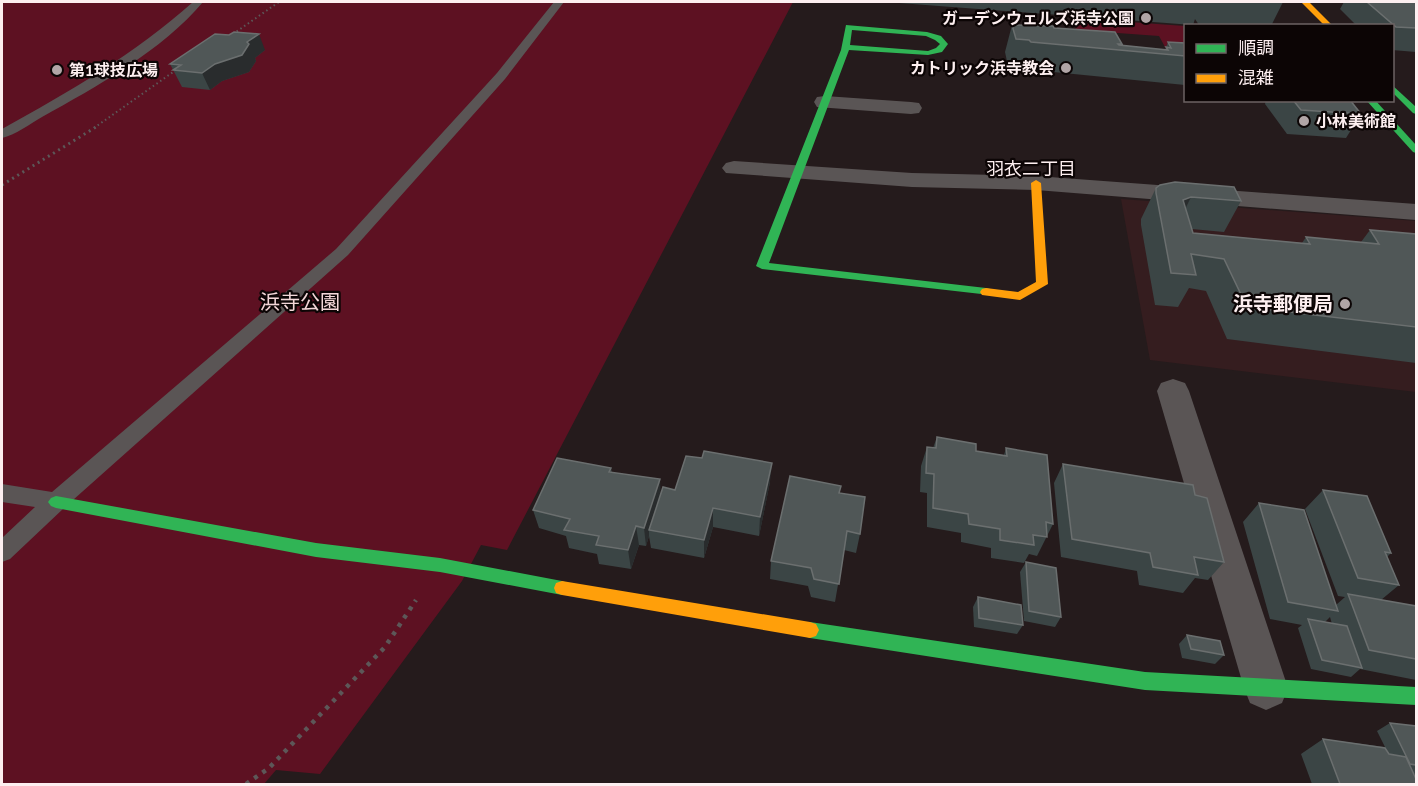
<svg xmlns="http://www.w3.org/2000/svg" width="1418" height="786" viewBox="0 0 1418 786" font-family="'PT Sans','Noto Sans JP',sans-serif">
  <style>
    .built { fill: #351d1f }
    .green { fill: #5d1122 }
    .lines { fill: none; stroke-linecap: round; stroke-linejoin: round }
    .path-far2 { stroke: #5d5758; stroke-width: 2; stroke-dasharray: 1.5 3; stroke-linecap: butt }
    .path-far1 { stroke: #5d5758; stroke-width: 3; stroke-dasharray: 2 4; stroke-linecap: butt }
    .path { stroke: #5d5758; stroke-width: 4.5; stroke-dasharray: 4 6; stroke-linecap: butt }
    .lane { fill: #5a5555; fill-rule: evenodd }
    .street { fill: #5a5555; fill-rule: evenodd }
    .fast { fill: #30b455; fill-rule: evenodd }
    .slow { fill: #ff9f0a; fill-rule: evenodd }
    .wall { fill: #3b4545; fill-rule: evenodd }
    .shaded-wall { fill: #292c2d }
    .building { fill: #505757; stroke: #6b6f6f; stroke-width: 1.5 }
    .poi-dot { fill: #b1a5a6; stroke: #0c0505; stroke-width: 2 }
    .labels { text-anchor: middle; stroke-width: 4.5; stroke-linejoin: round; paint-order: stroke }
    .far-poi-label { font-size: 16px; font-weight: bold; fill: #fdeff0; stroke: #0c0505; text-anchor: end }
    .far-neighbourhood-label { font-size: 18px; fill: #fdeff0; stroke: #0c0505 }
    .park-label { font-size: 20px; fill: #f3d7d8; stroke: #0c0505 }
    .poi-label { font-size: 20px; font-weight: bold; fill: #fdeff0; stroke: #0c0505; text-anchor: end }
  </style>
  <rect width="100%" height="100%" fill="#251b1c"/>
  <path class="built" d="M1121,199L1416,221V392L1150,360Z"/>
  <g class="green">
    <path d="M2,2H793L507,550L481,545L462,581L320,774L276,770L264,784H2Z"/>
    <path d="M1073,18L1185,26V56H1170L1159,36L1076,30Z"/>
  </g>
  <g class="lines">
    <g class="path-far2">
      <path d="M233,34L279,2"/>
      <path d="M94,128L176,70"/>
    </g>
    <path class="path-far1" d="M2,185L96,127"/>
    <path class="path" d="M246,784L269,768L385,647L416,600"/>
    <g class="lane">
      <path d="M193,2H203C163,50 96,87 42,117C30,124 15,135 2,138V129C69,92 135,54 193,2Z"/>
      <path d="M554,2H564L505,79L348,255L64,508L10,559L2,562V538L35,507L2,502V484L52,492L336,249L497,73Z"/>
    </g>
    <g class="street">
      <path d="M825,96L911,102L919,103L922,108L919,113L911,114L817,107L814,102L817,97Z"/>
      <path d="M734,161L912,173L1036,176L1416,204V220L1036,190L912,187L726,173L722,168L726,163Z"/>
      <path d="M1173,379L1185,383L1189,391L1288,688L1282,703L1266,710L1250,703L1244,688L1157,391L1161,383Z"/>
    </g>
    <g class="fast">
      <path d="M846,25L927,32L941,36L948,44L942,52L928,55L849,50L769,263L986,288L990,289L992,292L990,295L762,269L756,266L841,50ZM852,30L926,36L935,40L940,44L936,48L928,51L850,45Z"/>
      <path d="M1392,85L1416,107V114L1413,113L1392,92Z"/>
      <path d="M1366,100H1375L1416,145V153L1413,152Z"/>
      <path d="M56,496L316,543L440,558L562,581L568,583L570,588L568,593L562,595L440,572L316,557L56,508L51,506L48,502L51,498Z"/>
      <path d="M810,622L1145,672L1416,687V705L1145,690L810,638L804,636L801,630L804,624Z"/>
    </g>
    <g class="slow">
      <path d="M1301,2H1309L1333,26H1325Z"/>
      <path d="M1036,180L1041,183L1048,284L1020,300L982,295L980,292L982,289L986,288L1018,292L1036,282L1031,183Z"/>
      <path d="M562,581L810,622L816,624L819,630L816,636L810,638L562,595L556,593L554,588L556,583Z"/>
    </g>
  </g>
  <g class="wall">
    <path d="M886,2H1283L1271,26L1199,25L1195,19L1193,25Z"/>
    <path d="M1344,2H1416V52L1392,50V26H1357L1340,9Z"/>
    <path d="M1012,25L1054,28L1122,44L1121,46L1165,50L1168,42L1185,43V85L1023,69L1021,67L1008,66L1005,52Z"/>
    <path d="M265,50L255,58L256,61L249,72L222,81L210,90L182,87L170,64Z"/>
    <path d="M1266,100H1350L1361,114L1346,138L1287,134L1265,104Z"/>
    <path d="M1156,188L1241,201L1224,232L1192,229L1193,233L1302,243L1306,237L1361,242L1370,230L1416,234V363L1227,339L1206,291L1189,288L1178,307L1155,305L1141,225V219Z"/>
    <path d="M937,437L976,451L1004,455L1006,448L1053,524L1037,556L1029,554L1024,563L991,558V548L961,542V533L927,527V493L920,492L921,466L927,447L933,448Z"/>
    <path d="M1063,464L1195,495L1224,562L1208,580L1195,578L1183,593L1139,585L1137,571L1061,557L1054,483Z"/>
    <path d="M611,468L612,473L661,493L675,490L770,482L759,536L713,527L704,558L651,548L649,536L646,546L639,545L631,569L599,564L597,554L569,548L566,536L539,528L533,510Z"/>
    <path d="M1323,490L1391,553L1387,557L1399,585L1381,600L1416,606V680L1360,669L1351,677L1311,669L1298,628L1302,625L1270,619L1243,522L1259,503L1336,605L1345,597L1338,596L1305,509ZM1330,617L1332,624L1325,622Z"/>
    <path d="M839,493L860,534L856,553L844,550L835,602L811,597L808,586L770,579L771,561Z"/>
    <path d="M1026,562L1061,617L1055,627L1024,621L1020,572Z"/>
    <path d="M978,597L1023,625L1017,634L974,627L973,607Z"/>
    <path d="M1187,635L1224,655L1215,664L1182,658L1179,644Z"/>
    <path d="M1390,723L1416,726V774H1414L1416,784H1312L1301,754L1323,739L1385,747L1377,731Z"/>
  </g>
  <g class="shaded-wall">
    <path d="M259,34L265,50L255,58L256,61L249,72L222,81L210,90L202,73Z"/>
    <path d="M1191,197L1176,228L1183,200Z"/>
    <path d="M772,463L770,482L759,536L760,517Z"/>
    <path d="M660,479L661,498L649,530V536L646,546L644,528Z"/>
    <path d="M713,508V527L704,558V540Z"/>
    <path d="M636,526L639,545L631,569L628,550Z"/>
  </g>
  <g class="building">
    <path d="M1367,2H1416V28L1396,27Z"/>
    <path d="M1012,25L1053,26L1054,28L1115,32L1122,44H1118L1119,45L1168,50L1166,47L1171,48L1168,42L1185,43V56L1031,42L1029,40L1016,39Z"/>
    <path d="M234,32L259,34L247,42L249,44L242,55L215,64L202,73L173,70L181,65L170,64L215,34L229,35Z"/>
    <path d="M1293,100H1350L1361,114L1301,110Z"/>
    <path d="M1175,182L1234,187L1241,201L1191,197L1183,200L1193,233L1310,244L1306,237L1379,244L1370,230L1416,234V327L1247,307L1224,259L1191,254L1196,275L1171,273L1156,193V188L1160,185Z"/>
    <path d="M937,437L976,444V451L1007,456L1006,448L1047,455L1053,524L1046,522L1047,537L1033,535L1034,545L1000,540V529L969,524L968,514L933,508L934,474L926,473L927,447L936,448Z"/>
    <path d="M704,451L772,463L760,517L713,508L704,540L649,530L663,487L675,490L686,456L702,458Z"/>
    <path d="M557,458L611,468L609,472L660,479L644,528L636,526L628,550L596,545L599,536L564,530L570,519L533,510Z"/>
    <path d="M1063,464L1193,485L1195,495L1207,498L1224,562L1194,557L1198,575L1153,567L1150,553L1072,539Z"/>
    <path d="M790,476L841,486L839,493L865,497L860,534L847,531L839,584L814,579L811,568L771,561Z"/>
    <path d="M1323,490L1367,496L1391,553L1385,552L1399,585L1358,578Z"/>
    <path d="M1259,503L1304,510L1338,611L1288,602Z"/>
    <path d="M1026,562L1056,568L1061,617L1029,611Z"/>
    <path d="M1348,594L1416,606V659L1369,650Z"/>
    <path d="M978,597L1021,605L1023,625L979,618Z"/>
    <path d="M1308,619L1347,626L1362,668L1322,660Z"/>
    <path d="M1187,635L1220,641L1224,655L1191,649Z"/>
    <path d="M1390,723L1416,726V765L1410,764Z"/>
    <path d="M1323,739L1385,748L1389,754L1406,757L1416,779V784H1340Z"/>
  </g>
  <g class="poi-dot">
    <circle cx="1146" cy="18" r="6"/>
    <circle cx="1066" cy="68" r="6"/>
    <circle cx="57" cy="70" r="6"/>
    <circle cx="1304" cy="121" r="6"/>
    <circle cx="1345" cy="304" r="6"/>
  </g>
  <g class="labels">
    <g class="far-poi-label">
      <text x="1134" y="24">ガーデンウェルズ浜寺公園</text>
      <text x="1054" y="74">カトリック浜寺教会</text>
      <text x="69" y="76" text-anchor="start">第1球技広場</text>
      <text x="1316" y="127" text-anchor="start">小林美術館</text>
    </g>
    <g class="far-neighbourhood-label">
      <text x="1031" y="175">羽衣二丁目</text>
    </g>
    <g class="park-label">
      <text x="300" y="309">浜寺公園</text>
    </g>
    <g class="poi-label">
      <text x="1333" y="311">浜寺郵便局</text>
    </g>
  </g>
  <rect width="1418" height="786" fill="none" stroke="#fdeff0" stroke-width="6"/>
  <rect x="1184" y="24" width="210" height="78" fill="#0c0505" stroke="#6c6363" stroke-width="1.5"/>
  <rect x="1196" y="44" width="30" height="9" fill="#30b455" stroke="#6c6363" stroke-width="1.5"/>
  <text x="1238" y="54" font-size="18" fill="#fdeff0">順調</text>
  <rect x="1196" y="74" width="30" height="9" fill="#ff9f0a" stroke="#6c6363" stroke-width="1.5"/>
  <text x="1238" y="84" font-size="18" fill="#fdeff0">混雑</text>
</svg>
